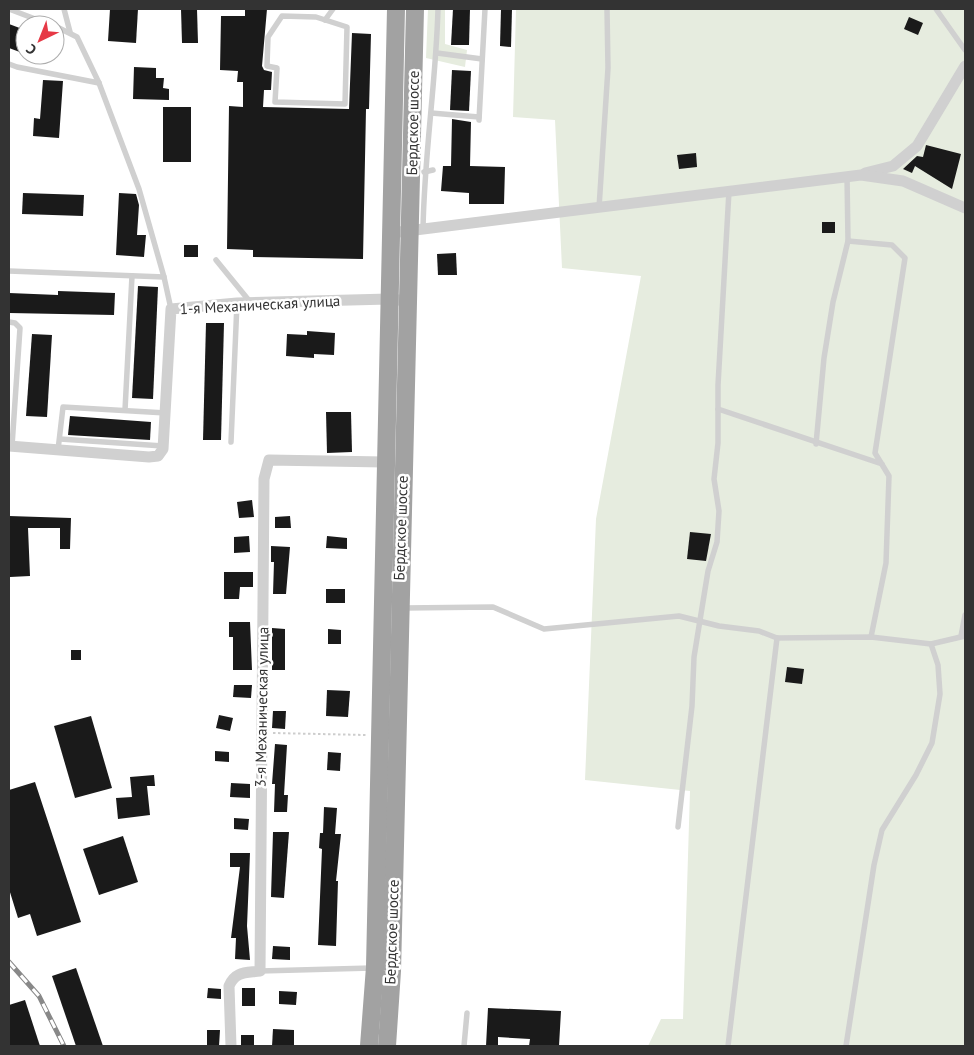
<svg xmlns="http://www.w3.org/2000/svg" width="974" height="1055" viewBox="0 0 974 1055" font-family="'PT Sans',sans-serif">
  <style>
    .green { fill: #e6ecdf }
    .building { fill: #1a1a1a }
    .lines { fill: none; stroke-linecap: round; stroke-linejoin: round }
    .path { stroke: #cdcdcd; stroke-width: 2; stroke-dasharray: 2.5 2.5; stroke-linecap: butt }
    .service { stroke: #d0d0d0; stroke-width: 5.5 }
    .minor { stroke: #d0d0d0; stroke-width: 11 }
    .trunk { stroke: #a2a2a2; stroke-width: 18 }
    .rail-casing { stroke: #888; stroke-width: 5 }
    .rail { stroke: #fff; stroke-width: 3; stroke-dasharray: 9; stroke-linecap: butt }
    .labels { text-anchor: middle; stroke-width: 5; stroke-linejoin: round; paint-order: stroke }
    .street-label { font-size: 15px; fill: #333; stroke: #fff }
  </style>
  <rect width="100%" height="100%" fill="#fff"/>
  <g class="green">
    <path d="M428,9H445V44L467,50L465,67L426,58Z"/>
    <path d="M516,9H965V1046H648L661,1019H683L690,791L585,780L596,519L641,276L562,268L555,120L513,117Z"/>
  </g>
  <g class="building">
    <path d="M110,9H138L136,43L108,41Z"/>
    <path d="M181,9H197L198,43H182Z"/>
    <path d="M245,9H267L262,66L264,70L272,72L271,90H264L263,107L349,109L352,33L371,34L369,109H366L363,259L253,257V250L227,249L229,106L243,107V82H237L238,71L220,70L221,16H245Z"/>
    <path d="M453,9H470L469,45H451Z"/>
    <path d="M501,9H512L511,47L500,46Z"/>
    <path d="M909,17L923,23L918,35L904,29Z"/>
    <path d="M9,24L25,30V54L9,48Z"/>
    <path d="M134,67L156,68V78H164L163,88L169,89V100L133,99Z"/>
    <path d="M452,70L471,71L469,111L450,110Z"/>
    <path d="M43,80L63,81L59,138L33,136L34,118L40,119Z"/>
    <rect x="163" y="107" width="28" height="55"/>
    <path d="M452,119L471,122L470,166L505,167L504,204H469V193L441,191L443,166H451Z"/>
    <path d="M926,145L961,154L952,189L915,166L912,173L903,169L917,156L923,157Z"/>
    <path d="M696,153L697,167L679,169L677,155Z"/>
    <path d="M23,193L84,195L83,216L22,214Z"/>
    <path d="M119,193L136,194L139,205L137,235H146L144,257L116,255Z"/>
    <rect x="822" y="222" width="13" height="11"/>
    <rect x="184" y="245" width="14" height="12"/>
    <path d="M456,253L457,275H438L437,254Z"/>
    <path d="M138,286L158,287L153,399L132,398Z"/>
    <path d="M58,291L115,293L114,315L9,313V293L58,295Z"/>
    <path d="M206,323H224L221,440H203Z"/>
    <path d="M307,331L335,333L334,355L314,354V358L286,356L287,334L307,335Z"/>
    <path d="M32,334L52,335L47,417L26,416Z"/>
    <path d="M326,412H351L352,452L327,453Z"/>
    <path d="M70,416L151,422L150,440L68,435Z"/>
    <path d="M252,500L254,517L239,518L237,502Z"/>
    <path d="M9,516L71,518L70,549H60V528H28L30,576L10,577Z"/>
    <path d="M290,516L291,528H275V517Z"/>
    <path d="M690,532L711,534L706,561L687,559Z"/>
    <path d="M249,536L250,552L234,553V537Z"/>
    <path d="M327,536L347,538V549L326,548Z"/>
    <path d="M271,546L290,547L286,594H273L274,562H271Z"/>
    <path d="M224,572H253V587H240L239,599H224Z"/>
    <rect x="326" y="589" width="19" height="14"/>
    <path d="M229,622H250L252,670H233V637H229Z"/>
    <path d="M272,628L285,629V670H272Z"/>
    <path d="M328,629L341,630V644H328Z"/>
    <rect x="71" y="650" width="10" height="10"/>
    <path d="M787,667L804,669L802,684L785,682Z"/>
    <path d="M234,685H252L251,698L233,697Z"/>
    <path d="M327,690L350,691L348,717L326,716Z"/>
    <path d="M273,711H286L285,729L272,728Z"/>
    <path d="M219,715L233,718L230,731L216,728Z"/>
    <path d="M91,716L112,788L75,798L54,726Z"/>
    <path d="M275,744L287,745L284,795H288L287,812H274L275,784H272Z"/>
    <path d="M215,751L229,752V762L215,761Z"/>
    <path d="M328,752L341,753L340,771L327,770Z"/>
    <path d="M154,775L155,786H147L150,815L118,819L116,798L132,797L130,777Z"/>
    <path d="M35,782L81,922L37,936L30,914L18,918L9,889V790Z"/>
    <path d="M231,783L250,784V798L230,797Z"/>
    <path d="M324,807L337,808L335,834H341L336,881H338L336,946L318,945L322,849L319,848L320,833H323Z"/>
    <path d="M234,818L249,819L248,830L234,829Z"/>
    <path d="M273,832H289L284,898L271,897Z"/>
    <path d="M123,836L138,882L99,895L83,849Z"/>
    <path d="M230,853H250L247,926L250,960L235,959L236,938H231L240,867H230Z"/>
    <path d="M273,946L290,947V960L272,959Z"/>
    <path d="M76,968L103,1046H76L52,976Z"/>
    <path d="M208,988L221,989V999L207,998Z"/>
    <rect x="242" y="988" width="13" height="18"/>
    <path d="M279,991L297,992L296,1005L279,1004Z"/>
    <path d="M25,1000L40,1046H9V1005Z"/>
    <path d="M488,1008L561,1011L559,1046H529L530,1039L498,1037V1046H486Z"/>
    <path d="M273,1029L294,1030V1046H272Z"/>
    <path d="M207,1030H220L219,1046H207Z"/>
    <rect x="241" y="1035" width="13" height="11"/>
  </g>
  <g class="lines">
    <path class="path" d="M273,733L366,735"/>
    <g class="service">
      <path d="M9,9L51,25"/>
      <path d="M64,9L70,32"/>
      <path d="M936,9L965,50"/>
      <path d="M282,16L316,17L347,27L345,104L275,102L277,68L267,66L268,37Z"/>
      <path d="M325,20L333,9"/>
      <path d="M55,26L77,37L99,83L139,189L164,277L171,309"/>
      <path d="M437,53L482,59"/>
      <path d="M9,64L17,67L99,83"/>
      <path d="M431,113L479,117"/>
      <path d="M479,120L485,9"/>
      <path d="M424,172L433,170"/>
      <path d="M599,208L608,68L607,9"/>
      <path d="M423,230C424,156 436,83 438,9"/>
      <path d="M848,241L892,245L905,258L875,453L889,476L886,563L871,637"/>
      <path d="M216,260L251,303"/>
      <path d="M9,271L164,277"/>
      <path d="M9,322L15,323L20,328L12,446"/>
      <path d="M718,409L882,464"/>
      <path d="M125,410L132,276"/>
      <path d="M60,439L163,446"/>
      <path d="M231,442L237,303"/>
      <path d="M816,444L824,358L833,302L848,241L847,176"/>
      <path d="M58,450L63,407L166,413"/>
      <path d="M404,608L493,607L544,629L679,616L719,626L759,631L777,638L871,637L931,644L965,636"/>
      <path d="M961,636L965,615"/>
      <path d="M678,827L692,706L694,657L708,571L717,542L719,511L714,479L718,443V385L729,191"/>
      <path d="M260,971L372,968"/>
      <path d="M464,1046L467,1013"/>
      <path d="M728,1046L777,638"/>
      <path d="M846,1046L874,865L882,830L916,775L932,743L940,694L938,665L931,644"/>
    </g>
    <g class="minor">
      <path d="M865,173L893,166L917,146L965,66"/>
      <path d="M391,233L861,175L903,181L965,208"/>
      <path d="M9,446L149,457L158,456L163,449L171,309L237,303L389,299L408,301"/>
      <path d="M231,1046L229,986C235,971 246,973 260,971L264,479L269,460L384,462"/>
    </g>
    <g class="trunk">
      <path d="M369,1046L375,967L396,9"/>
      <path d="M387,1046L392,971L415,9"/>
    </g>
    <g class="rail-casing">
      <path id="rail" d="M9,962L39,996L64,1046"/>
    </g>
    <use href="#rail" class="rail"/>
  </g>
  <g class="labels">
    <g class="street-label">
      <text transform="translate(413 123) rotate(-89)" y="5">Бердское шоссе</text>
      <text transform="translate(260 305) rotate(-3)" y="5">1-я Механическая улица</text>
      <text transform="translate(401 528) rotate(-88)" y="5">Бердское шоссе</text>
      <text transform="translate(262 707) rotate(-89)" y="5">3-я Механическая улица</text>
      <text transform="translate(392 932) rotate(-88)" y="5">Бердское шоссе</text>
    </g>
  </g>
  <rect width="974" height="1055" fill="none" stroke="#333333" stroke-width="20"/>
  <g transform="translate(40 40) rotate(223)"><circle r="24" fill="#ffffff" stroke="#adadad"/>
  <path d="M0-4L9 19L0 12L-9 19Z" fill="#e63946"/>
  <text y="-8" font-size="14" font-weight="bold" text-anchor="middle" fill="#333333">С</text>
  </g>
</svg>
